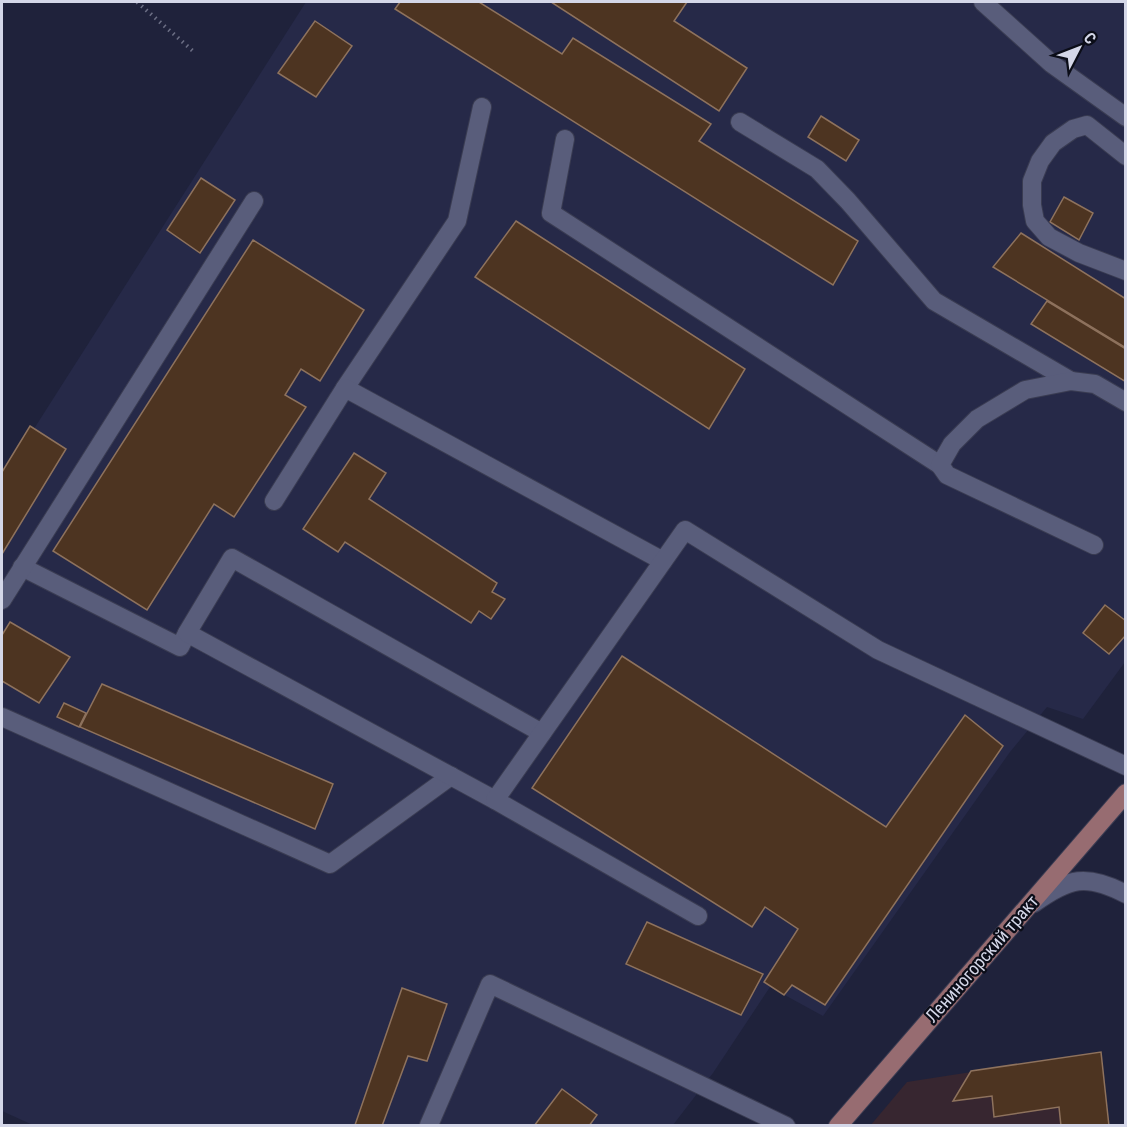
<svg xmlns="http://www.w3.org/2000/svg" width="1127" height="1127" viewBox="0 0 1127 1127" font-family="'Roboto Condensed',sans-serif">
  <style>
    .commercial { fill: #372630 }
    .built { fill: #262948 }
    .building { fill: #4d3421; stroke: #8e725d; stroke-width: 1.5 }
    .lines { fill: none; stroke-linecap: round; stroke-linejoin: round }
    .minor-casing { stroke: #3a3c52; stroke-width: 20 }
    .major-casing { stroke: #3a3c52; stroke-width: 20 }
    .path { stroke: #6b6e84; stroke-width: 4; stroke-dasharray: 1.5 4.5; stroke-linecap: butt }
    .minor { stroke: #595d7b; stroke-width: 18 }
    .major { stroke: #976c71; stroke-width: 18 }
    .labels { text-anchor: middle; stroke-width: 4.5; stroke-linejoin: round; paint-order: stroke }
    .street-label { font-size: 18px; fill: #d4d7e8; stroke: #0b0d18 }
  </style>
  <rect width="100%" height="100%" fill="#1f223b"/>
  <path class="commercial" d="M1100,1052L1109,1125L870,1126L907,1082Z"/>
  <path class="built" d="M306,2H1125V662L1083,719L1047,707L1010,752L823,1016L770,987L713,1073L673,1125L35,1126L2,1111V479Z"/>
  <g class="building">
    <path d="M400,2H479L562,54L573,38L711,124L699,141L858,241L833,285L395,9Z"/>
    <path d="M551,2H687L674,21L747,68L719,111Z"/>
    <path d="M315,21L352,46L316,97L278,73Z"/>
    <path d="M821,116L859,140L846,161L808,137Z"/>
    <path d="M201,178L235,200L200,253L167,230Z"/>
    <path d="M1064,197L1093,213L1079,240L1050,222Z"/>
    <path d="M516,221L745,369L709,429L475,277Z"/>
    <path d="M1021,233L1126,299V348L993,267Z"/>
    <path d="M253,240L364,310L320,381L301,369L285,395L306,407L234,517L214,504L147,610L53,551Z"/>
    <path d="M1047,301L1126,349V382L1031,324Z"/>
    <path d="M30,426L66,449L2,554V472Z"/>
    <path d="M354,453L386,473L369,499L497,583L492,592L505,599L491,619L479,611L471,623L345,542L338,552L303,529Z"/>
    <path d="M1105,605L1126,621V635L1109,654L1083,633Z"/>
    <path d="M10,622L70,657L39,703L2,681V635Z"/>
    <path d="M622,656L886,827L965,715L1003,746L825,1005L792,985L784,995L764,982L798,929L765,907L752,927L532,788Z"/>
    <path d="M102,684L333,784L315,829L80,727Z"/>
    <path d="M64,703L86,713L79,727L57,717Z"/>
    <path d="M647,922L763,974L741,1015L626,964Z"/>
    <path d="M402,988L447,1004L427,1061L408,1056L382,1126L355,1125Z"/>
    <path d="M1101,1052L1109,1126H1061L1059,1107L994,1117L992,1096L953,1101L971,1071Z"/>
    <path d="M562,1089L597,1115L589,1126H534Z"/>
  </g>
  <g class="lines">
    <g class="minor-casing">
      <g id="minor">
        <path d="M983,2L1052,64L1126,117"/>
        <path d="M740,122L817,169L848,201L934,301L1071,381"/>
        <path d="M565,139L551,213L940,465"/>
        <path d="M1126,156L1087,125L1073,129L1053,143L1040,161L1032,181V205L1035,221L1049,237L1079,253L1126,271"/>
        <path d="M345,388L457,221L482,107"/>
        <path d="M274,501L345,388L663,561"/>
        <path d="M1094,545L947,475L940,465L952,444L977,419L1025,390L1071,381L1095,384L1126,402"/>
        <path d="M22,567L180,647L187,633"/>
        <path d="M2,600L254,201"/>
        <path d="M2,717L330,864L451,776"/>
        <path d="M495,800L187,633L232,558L542,733"/>
        <path d="M1034,903C1069,878 1086,873 1126,894"/>
        <path d="M698,916L495,800L685,530L878,650L1126,766"/>
        <path d="M429,1125L490,984L786,1126"/>
      </g>
    </g>
    <g class="major-casing">
      <path id="major" d="M838,1126L1126,793"/>
    </g>
    <path class="path" d="M137,2L193,51"/>
    <use href="#minor" class="minor"/>
    <use href="#major" class="major"/>
  </g>
  <g class="labels">
    <g class="street-label">
      <text transform="translate(982 959) rotate(-49)" y="6">Лениногорский тракт</text>
    </g>
  </g>
  <rect width="1127" height="1127" fill="none" stroke="#d4d7e8" stroke-width="6"/>
  <g transform="translate(1079 48) rotate(48)" stroke="#0b0d18" stroke-width="4.5" paint-order="stroke">
  <path d="M0-4.5L10 22L0 15L-10 22Z" fill="#d4d7e8"/>
  <text y="-9" font-size="16" font-weight="bold" text-anchor="middle" fill="#d4d7e8">С</text>
  </g>
</svg>
